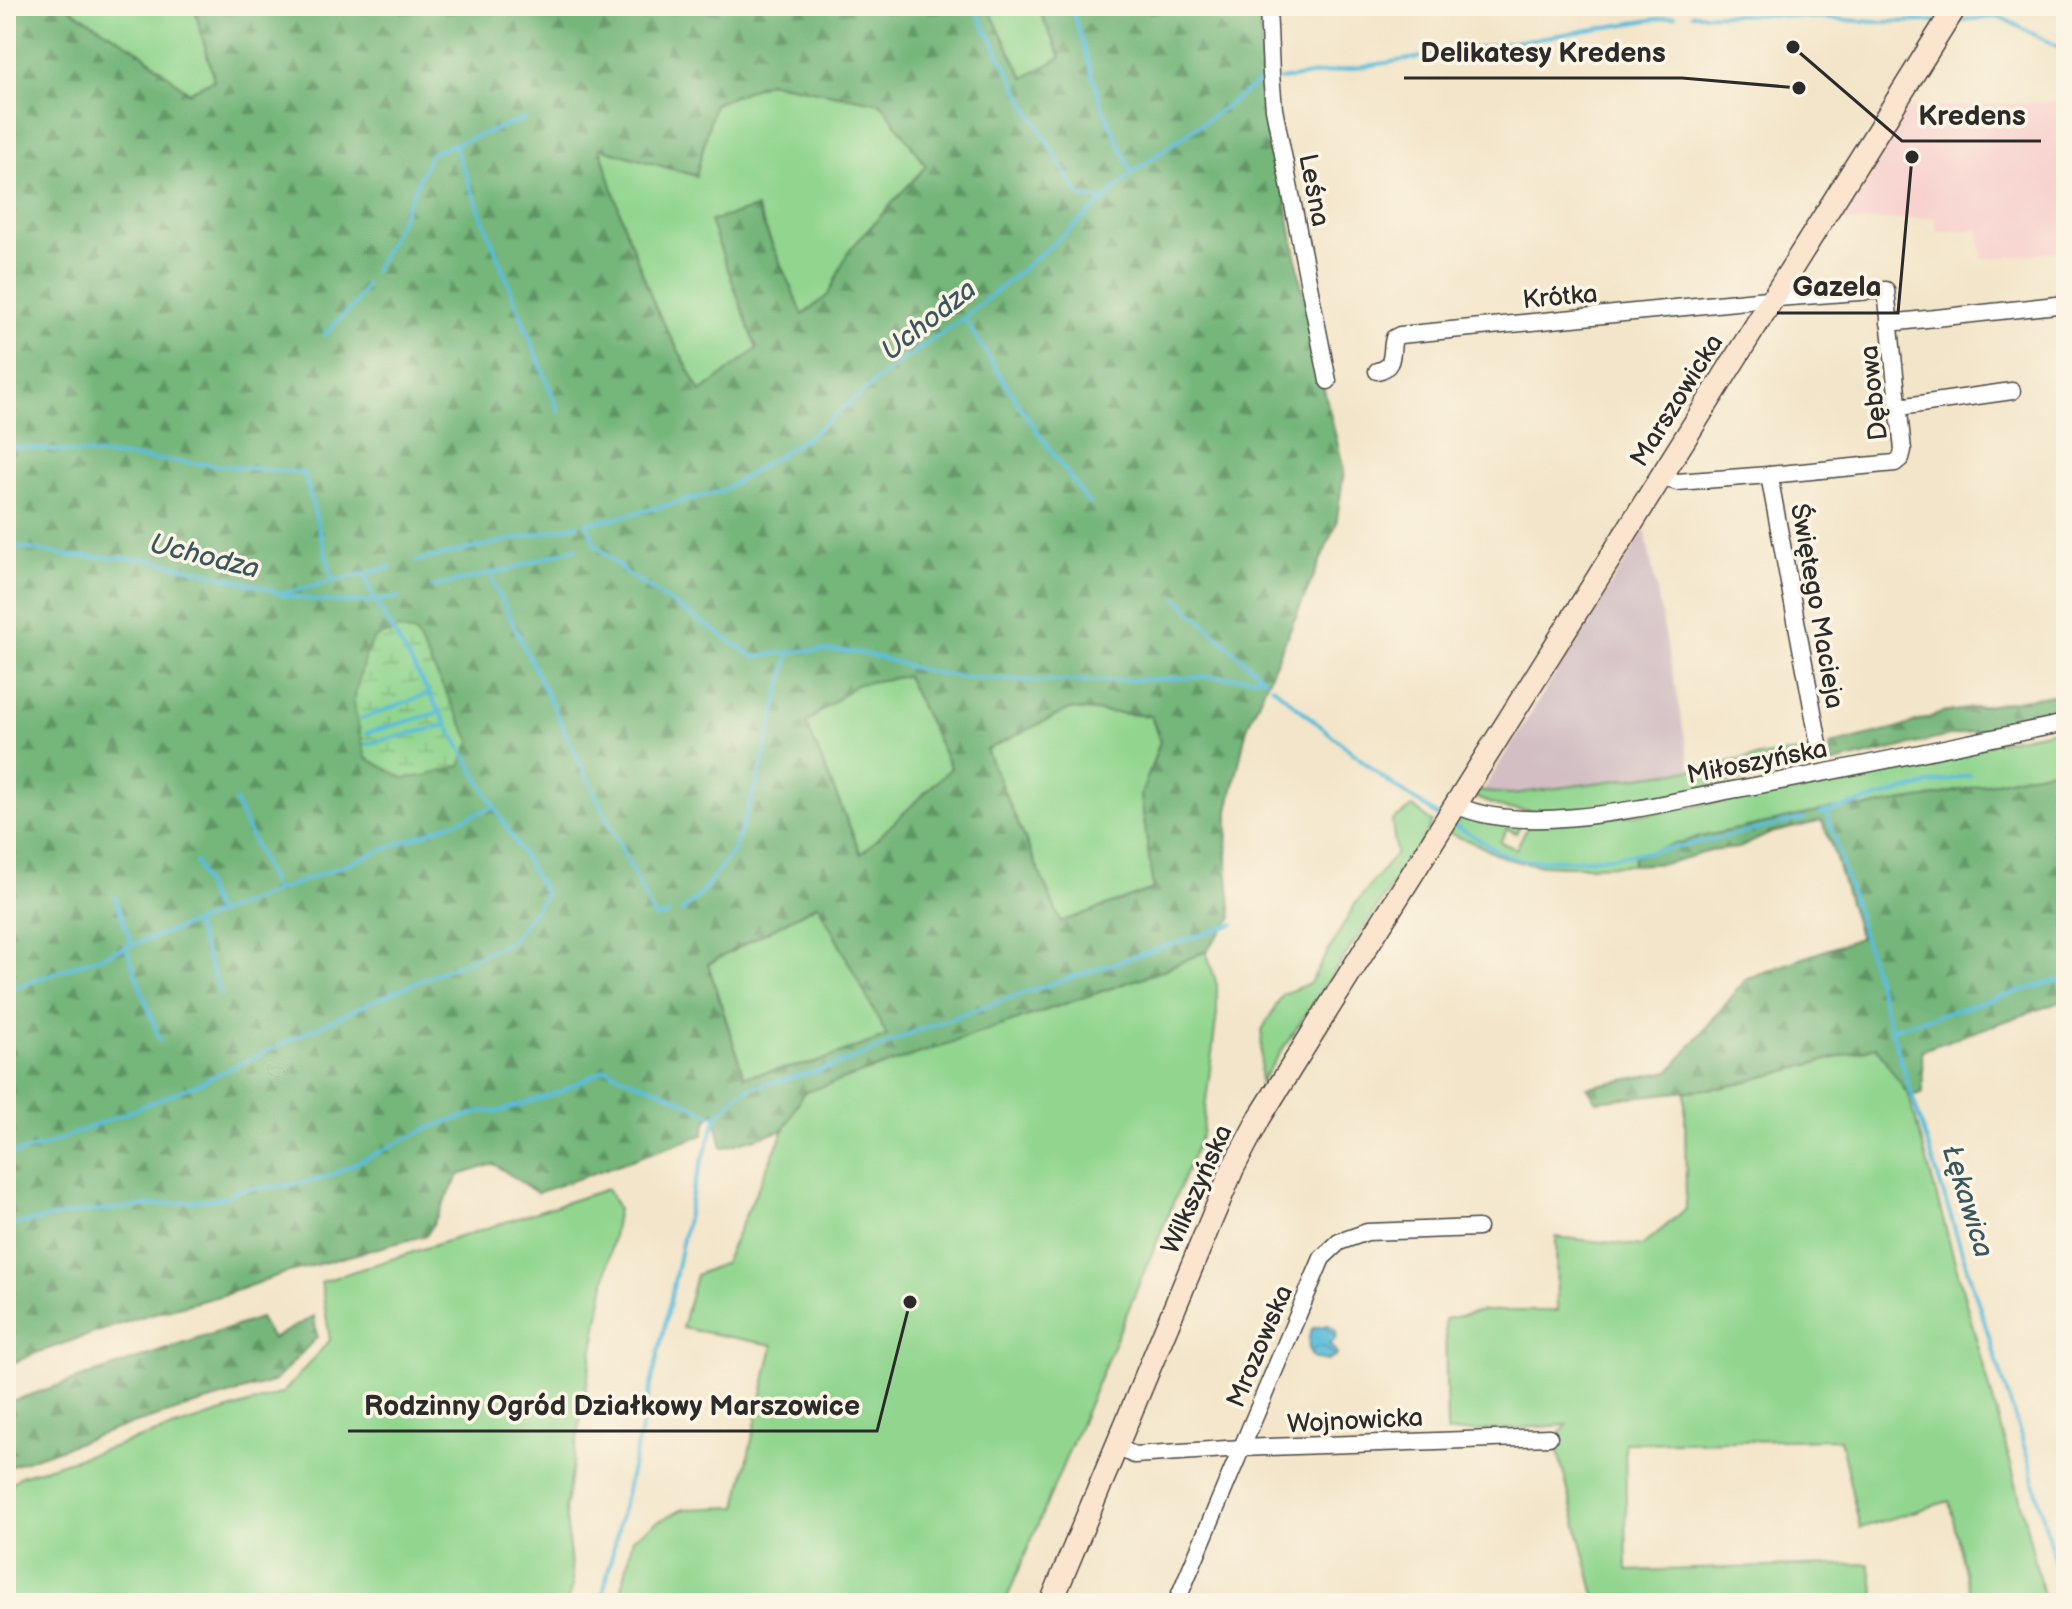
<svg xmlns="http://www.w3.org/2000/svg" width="2072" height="1609" viewBox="0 0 2072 1609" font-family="'Balsamiq Sans',sans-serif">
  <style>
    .built { fill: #f7d0cd }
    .industrial { fill: #d2bec3 }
    .green { fill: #91d58f; stroke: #5e805d; stroke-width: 2 }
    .forest { fill: url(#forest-firs); stroke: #507052; stroke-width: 2; fill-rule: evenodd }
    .wetland { fill: url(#wetland-marsh); stroke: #5e805d; stroke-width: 2 }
    .water { fill: url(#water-waves); stroke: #447482; stroke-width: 2 }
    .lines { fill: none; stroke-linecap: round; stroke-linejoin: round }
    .stream { stroke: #5cbdda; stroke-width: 4 }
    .street-casing { stroke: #494743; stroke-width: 19 }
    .secondary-casing { stroke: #494743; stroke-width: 25 }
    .street { stroke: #fff; stroke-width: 16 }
    .secondary { stroke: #fce5cf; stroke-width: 22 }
    .labels { text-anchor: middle; stroke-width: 7; stroke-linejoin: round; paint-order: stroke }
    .street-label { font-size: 26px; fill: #2b2b2b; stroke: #fcf5e5 }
    .water-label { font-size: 28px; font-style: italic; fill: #3a5760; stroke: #fcf5e5 }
    .leader { fill: none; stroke: #2b2b2b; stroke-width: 3 }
    .callout-dot { fill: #2b2b2b; stroke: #fcf5e5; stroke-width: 3 }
    .callout-label { font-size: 28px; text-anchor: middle; font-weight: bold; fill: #2b2b2b; stroke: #fcf5e5; stroke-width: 7; stroke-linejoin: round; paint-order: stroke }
  </style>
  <defs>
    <pattern id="forest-firs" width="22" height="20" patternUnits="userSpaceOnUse" patternTransform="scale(2)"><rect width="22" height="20" fill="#74b67a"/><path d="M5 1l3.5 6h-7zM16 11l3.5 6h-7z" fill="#5f9464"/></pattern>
    <pattern id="wetland-marsh" width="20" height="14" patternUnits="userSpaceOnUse" patternTransform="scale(2)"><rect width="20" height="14" fill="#91d58f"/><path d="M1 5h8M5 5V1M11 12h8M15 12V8" fill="none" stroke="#7db77c"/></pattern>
    <pattern id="water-waves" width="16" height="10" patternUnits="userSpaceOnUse" patternTransform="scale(2)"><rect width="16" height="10" fill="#5cbdda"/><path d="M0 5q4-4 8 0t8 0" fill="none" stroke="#4c9ab1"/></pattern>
  </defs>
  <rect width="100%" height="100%" fill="#fcf5e5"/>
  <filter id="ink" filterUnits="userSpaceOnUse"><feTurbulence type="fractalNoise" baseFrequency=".0125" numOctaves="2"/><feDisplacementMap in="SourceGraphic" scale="16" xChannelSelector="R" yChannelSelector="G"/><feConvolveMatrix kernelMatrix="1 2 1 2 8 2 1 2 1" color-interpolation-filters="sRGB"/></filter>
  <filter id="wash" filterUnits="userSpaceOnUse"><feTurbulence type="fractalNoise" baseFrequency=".006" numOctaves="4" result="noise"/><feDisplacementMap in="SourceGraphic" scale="32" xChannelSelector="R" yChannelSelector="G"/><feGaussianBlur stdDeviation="1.8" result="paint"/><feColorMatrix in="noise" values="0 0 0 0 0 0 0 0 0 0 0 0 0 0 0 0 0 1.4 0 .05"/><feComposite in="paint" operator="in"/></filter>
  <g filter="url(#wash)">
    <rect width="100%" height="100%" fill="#f3e5c9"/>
    <path class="built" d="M2066,101V251L1982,259L1979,229L1937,232L1935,217L1828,223L1902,108Z"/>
    <path class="industrial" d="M1645,530L1691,770L1513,794L1482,792Z"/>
    <g class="green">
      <path d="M65,6H194L214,80L188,92L139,51Z"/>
      <path d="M987,6H1037L1061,57L1024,78Z"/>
      <path d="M769,82L882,103L926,166L848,252L829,295L802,315L757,208L758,349L701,392L656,309L625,228L600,148L696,176L714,104Z"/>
      <path d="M906,676L951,768L861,855L805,723L857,684Z"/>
      <path d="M1070,708L1151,716L1160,742L1141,795L1153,889L1061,922L986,750Z"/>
      <path d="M2066,728V768L2030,774L1931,797L1867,807L1837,808L1700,837L1635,856L1633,865C1595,865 1553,869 1515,861C1498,857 1485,847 1469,841C1461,837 1455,838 1447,831L1460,817L1520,826L1516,833L1507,829L1500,842L1516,849L1527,827L1531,823L1652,813L1723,801L1815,779Z"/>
      <path d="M1816,750L1821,765L1648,800L1554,812L1506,809L1476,798L1475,795L1476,788L1483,792L1513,794L1691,770L1748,758Z"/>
      <path d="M1413,807L1432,822L1427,833L1260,1083L1262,1030L1283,994L1310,983L1356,903L1396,853L1392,821Z"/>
      <path d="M819,904L888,1036L815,1063L744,1076L708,964Z"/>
      <path d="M1206,951L1217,985V1013L1202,1134L1005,1603H619L633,1538L657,1522L683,1509L737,1507L773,1345L682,1328L696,1275L724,1263L784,1130L803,1093L1158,972Z"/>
      <path d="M1877,1047L1909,1096L2016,1483L2045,1603H1972L1949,1501L1860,1528L1840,1439L1625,1443L1627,1571L1869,1564L1877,1603H1597L1555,1440L1567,1425L1447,1433L1445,1319L1483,1311H1557L1556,1237L1642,1246L1686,1209L1685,1091L1725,1087Z"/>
      <path d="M607,1189L618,1208L565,1508L573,1586L567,1603H6V1488L21,1476L283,1393L330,1340L321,1282Z"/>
    </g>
    <g class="forest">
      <path d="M6,6H65L139,51L188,92L214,80L194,6H987L1024,78L1061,57L1037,6H1258L1265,88L1311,337L1344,470L1336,525L1247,728L1228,811L1227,867L1232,918L1206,951L1158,972L803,1093L784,1130L722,1148L714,1112L707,1120L703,1135L537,1193L494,1164L459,1175L427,1235L282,1274L227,1294L147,1315L36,1353L6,1366ZM769,82L881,103L926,166L848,252L828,295L803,315L756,208L710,221L757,349L701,392L656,309L625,228L600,148L696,176L714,104ZM415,633L471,741L460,766ZM906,676L951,768L861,854L806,723L857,684ZM1070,709L1151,716L1160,742L1141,795L1153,889L1061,922L986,750ZM818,904L887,1036L815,1063L744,1076L708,964Z"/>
      <path d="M2066,693V712L1931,740L1830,764V745L1896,729L1942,713Z"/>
      <path d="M2066,768V1000L1922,1050L1923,1093L1909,1096L1876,1047L1725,1087L1597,1101L1587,1087L1670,1071L1747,978L1860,938L1834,853L1822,821L1771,833L1739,848L1710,851L1668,863L1633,865L1634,856L1700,837L1837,808L1867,807L1931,797L2030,774Z"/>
      <path d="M314,1316L317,1337L275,1381L119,1428L6,1468V1403L260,1318L272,1339Z"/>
    </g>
    <path class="wetland" d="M398,629L415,633L471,741L460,766L425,776L403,778L366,758L353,703L365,656L374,638Z"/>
    <path class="water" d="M1329,1325L1336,1331L1335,1339L1329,1344L1336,1351L1337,1356L1327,1361L1319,1359H1314C1307,1352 1307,1336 1313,1328Z"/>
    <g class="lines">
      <g class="stream">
        <path d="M973,6L1032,115L1079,196L1103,200"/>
        <path d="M1071,6L1102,106L1132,173"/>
        <path d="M1991,6L2000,16"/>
        <path d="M1692,14L1773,15L1875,22L1935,21"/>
        <path d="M1959,20L2000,17L2059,47L2066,54"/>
        <path d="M1280,80L1675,16"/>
        <path d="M1260,82L1132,173L1104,201L964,318L893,367L811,435L722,491L617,518L587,523L595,544L626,573L755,657C789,651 825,647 859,653C889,658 918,672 948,675C1033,684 1120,682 1205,677C1224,676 1242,679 1260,677"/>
        <path d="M454,145L559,412"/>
        <path d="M374,271L391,240L431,153L524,119"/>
        <path d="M964,318L1021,408L1089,504"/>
        <path d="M324,335L355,304L366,285"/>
        <path d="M6,446L304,473L333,581"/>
        <path d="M6,545L70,556L147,559L201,571L266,588L280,594L392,567"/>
        <path d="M416,561L578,525"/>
        <path d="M491,572L494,584L655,918L668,915"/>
        <path d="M433,587L510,569L576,548"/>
        <path d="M282,595C321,602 359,606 399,597"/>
        <path d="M1178,599L1265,680"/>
        <path d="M1272,686L1386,780L1438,816"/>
        <path d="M361,719L430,693"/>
        <path d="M366,733L441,712"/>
        <path d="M366,744L448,725"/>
        <path d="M235,801L275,890"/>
        <path d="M1827,813L1891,1029L2030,1465L2065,1603"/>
        <path d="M1820,814L1929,784L1970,775"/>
        <path d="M1452,826C1477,833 1492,854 1518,859C1536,862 1555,860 1574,860C1652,856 1729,836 1805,818"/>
        <path d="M196,862L216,914"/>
        <path d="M115,897L132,944"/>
        <path d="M681,912L698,897L734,850L758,780L790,651"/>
        <path d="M194,923L221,995"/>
        <path d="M126,947L160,1041"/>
        <path d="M6,991L204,919L494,807"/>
        <path d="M1891,1029L2066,978"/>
        <path d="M6,1156L44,1146L195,1085L371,1002L510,942L546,895L376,602L369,587L365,573"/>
        <path d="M6,1229L16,1224L75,1213L225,1198L236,1190L292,1185L325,1178L429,1128L482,1111L498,1112L560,1092L606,1069L635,1082L656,1088L708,1114L717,1116L745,1089L819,1071L863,1055L916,1031L1012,997L1234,924"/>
        <path d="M601,1603L670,1302L693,1189L717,1116"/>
      </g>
    </g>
  </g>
  <g filter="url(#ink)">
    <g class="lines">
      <g class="street-casing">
        <g id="street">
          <path d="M1268,6L1271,74L1274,109L1328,381"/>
          <path d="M1889,323L2066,304"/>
          <path d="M1377,371C1396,368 1390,351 1394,338L1400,335L1777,298L1886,290L1903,450L1901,458L1895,463L1769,475L1677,482L1662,477"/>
          <path d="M1899,407L2012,391"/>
          <path d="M1769,475L1819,744"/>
          <path d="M1456,805C1528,839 1661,803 1738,789C1848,769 1957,745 2066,723"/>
          <path d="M1117,1447L1134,1455L1242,1448L1549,1437"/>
          <path d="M1176,1603L1322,1258L1339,1242L1367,1232L1478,1228"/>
        </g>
      </g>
      <g class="secondary-casing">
        <path id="secondary" d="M1051,1603L1233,1168L1260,1117L1956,6"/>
      </g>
      <use href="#street" class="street"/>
      <use href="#secondary" class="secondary"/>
    </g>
  </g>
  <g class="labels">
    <g class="street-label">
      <text transform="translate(1315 190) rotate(79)" y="9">Leśna</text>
      <text transform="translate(1560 296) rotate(-5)" y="9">Krótka</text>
      <text transform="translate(1873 393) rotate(-96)" y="9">Dębowa</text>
      <text transform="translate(1676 400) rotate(-58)" y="9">Marszowicka</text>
      <text transform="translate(1818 606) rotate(80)" y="9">Świętego Macieja</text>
      <text transform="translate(1757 761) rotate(-11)" y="9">Miłoszyńska</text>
      <text transform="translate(1196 1189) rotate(-66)" y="9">Wilkszyńska</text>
      <text transform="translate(1259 1346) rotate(-67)" y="9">Mrozowska</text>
      <text transform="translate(1355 1420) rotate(-3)" y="9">Wojnowicka</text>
    </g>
    <g class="water-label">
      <text transform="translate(928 319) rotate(-38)" y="10">Uchodza</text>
      <text transform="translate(205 555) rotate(14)" y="10">Uchodza</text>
      <text transform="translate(1969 1201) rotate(73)" y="10">Łękawica</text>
    </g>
  </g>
  <path class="leader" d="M1799 88L1682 78H1404M1793 47L1902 141H2041M1912 157L1898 313H1777M910 1302L877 1431H348"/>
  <g class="callout-dot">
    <circle cx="1799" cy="88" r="8"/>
    <circle cx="1793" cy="47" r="8"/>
    <circle cx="1912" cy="157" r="8"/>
    <circle cx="910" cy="1302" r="8"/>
  </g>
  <g class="callout-label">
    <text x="1543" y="62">Delikatesy Kredens</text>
    <text x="1972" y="125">Kredens</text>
    <text x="1837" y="296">Gazela</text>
    <text x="612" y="1415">Rodzinny Ogród Działkowy Marszowice</text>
  </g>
  <rect width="2072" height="1609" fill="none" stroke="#fcf5e5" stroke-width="32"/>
</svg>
